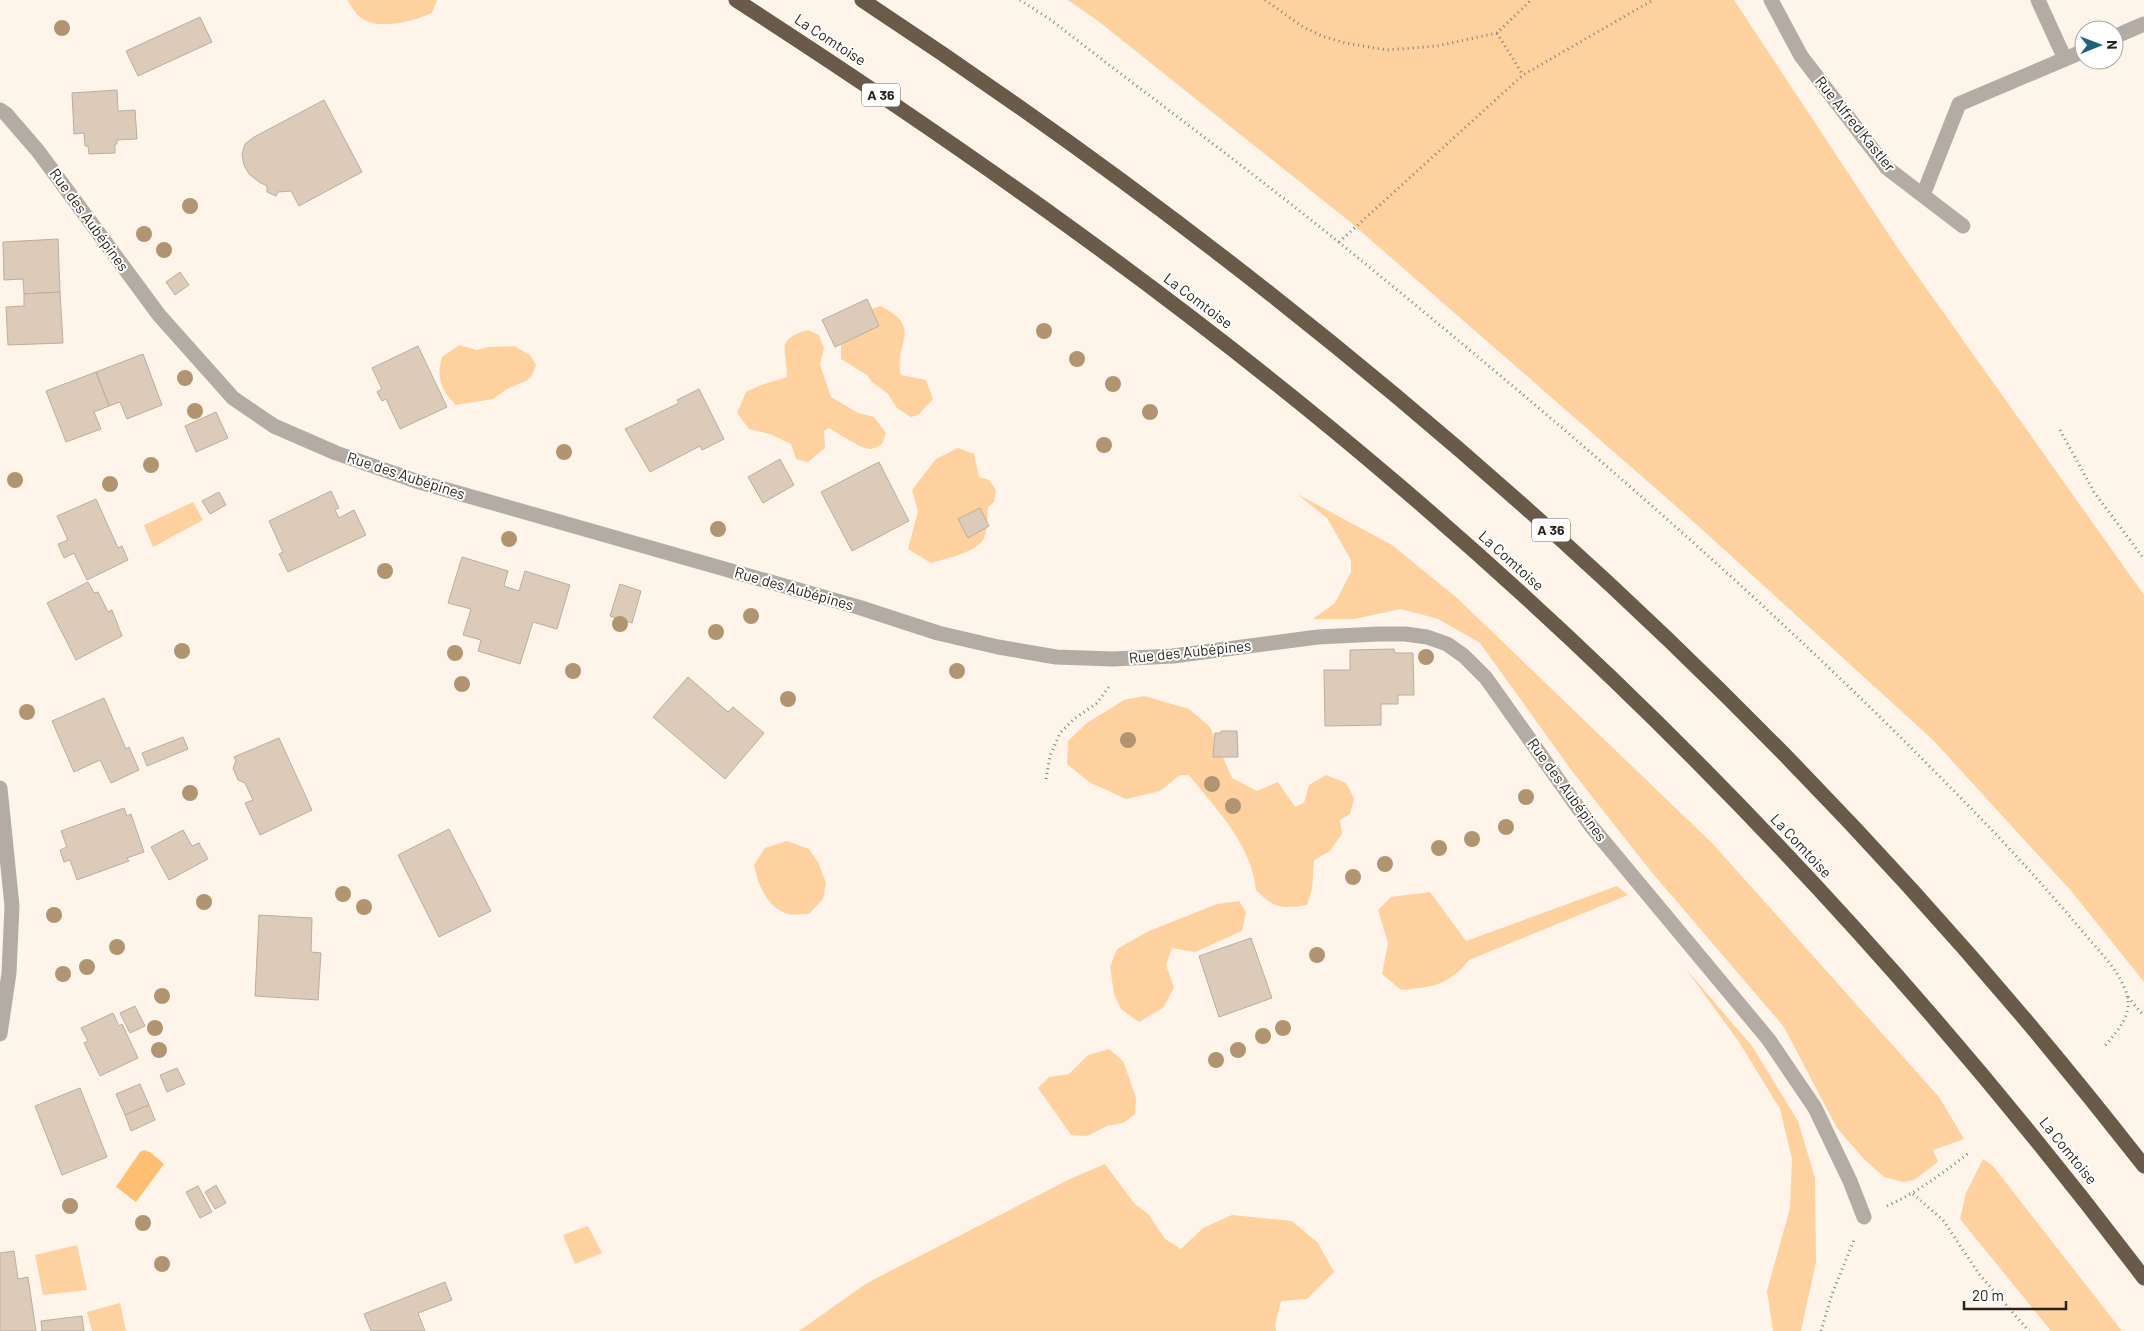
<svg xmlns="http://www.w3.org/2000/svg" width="2144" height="1331" viewBox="0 0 2144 1331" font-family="Barlow,sans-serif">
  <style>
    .green { fill: #fed19f }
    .water { fill: #febf73 }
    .building { fill: #dccbb8; stroke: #bdad9b }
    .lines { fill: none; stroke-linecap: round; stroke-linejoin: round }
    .path { stroke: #8a8179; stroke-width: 3; stroke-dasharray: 1 4; stroke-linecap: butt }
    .lane { stroke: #b4aca4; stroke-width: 15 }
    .street { stroke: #b4aca4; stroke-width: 15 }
    .highway { stroke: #695a49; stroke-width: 15 }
    .tree { fill: #b19570 }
    .labels { text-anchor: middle; stroke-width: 4; stroke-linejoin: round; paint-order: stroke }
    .shield { fill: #fff; stroke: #696560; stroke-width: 1 }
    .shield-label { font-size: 14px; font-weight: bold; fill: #29231c }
    .street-label { font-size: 15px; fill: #29231c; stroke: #fff }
  </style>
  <rect width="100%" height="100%" fill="#fff4e9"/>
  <g class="green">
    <path d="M347,0H437L432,13C414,21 375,32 359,16C354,12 351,5 347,0Z"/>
    <path d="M1068,0H1734L1899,250L2144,595V982L2072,892L1933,740L1685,514L1349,221L1098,21Z"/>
    <path d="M881,306C924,329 894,341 901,375L926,380L933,399L918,415L911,417L897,408L888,394L872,382L867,375L841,359V334L846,316Z"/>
    <path d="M808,330L819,335L824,348L820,365L831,397L858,413L874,417L886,433L882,444C878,446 874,449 870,449C862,449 837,433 829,428L824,431L825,448L808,462L796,459L791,444L770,434L749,429L737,413L746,392L761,385L787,377C787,348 774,340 808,330Z"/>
    <path d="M459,345L477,350L487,347L514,346L530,355L536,365L531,377L526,381L507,389L493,399L456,405C441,391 436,377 442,357Z"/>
    <path d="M958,448L974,454L979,477L989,480L996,490L994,502L988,507C987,516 988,526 985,535C981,552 947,558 931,563L908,549L918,511L912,490L936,459Z"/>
    <path d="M1297,494L1392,545L1457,598L1713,844L1939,1097L1964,1139L1933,1150L1938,1162L1914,1180L1903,1182L1884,1177L1863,1158L1837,1128L1784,1027L1649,869L1572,771L1480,643L1438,619L1401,609L1354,619H1313L1335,603L1351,572V560L1327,518Z"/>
    <path d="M193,502L203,520L153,547L144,525Z"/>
    <path d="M1144,696L1189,709L1210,727L1232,778L1257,791L1278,782L1295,807L1304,803L1309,785L1326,775L1346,783L1354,798L1350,814L1340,820L1342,834L1330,851L1314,860L1312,889L1307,905C1281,909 1274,908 1256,890C1252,845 1216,809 1189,775H1180L1160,791L1126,799L1089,782L1067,764L1068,741L1087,723L1124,700Z"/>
    <path d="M787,841L809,849L818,862L826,883L823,899L809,914C802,914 791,916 785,913C765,904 758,884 754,865L765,848Z"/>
    <path d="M1617,886L1628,895L1469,960C1448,986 1432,987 1401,990L1382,974L1388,943L1378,910L1391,897L1430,892L1466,941Z"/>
    <path d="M1239,901L1246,912L1242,931L1195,952L1172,948L1166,965L1174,987L1164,1007L1139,1022L1121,1009L1114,994L1110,967L1117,949L1149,931L1217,904Z"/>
    <path d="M1685,968L1752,1046L1798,1121L1815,1178L1816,1262L1801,1331H1773L1767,1291L1790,1208L1792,1159L1780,1109L1739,1042Z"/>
    <path d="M1109,1049L1123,1061L1136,1097L1135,1114L1123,1123L1107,1126L1087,1136L1071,1135L1038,1088L1049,1077L1069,1074L1088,1055Z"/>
    <path d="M1983,1159L1993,1166L2122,1331H2051L1960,1219L1966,1193Z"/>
    <path d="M1105,1164L1134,1203L1149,1215L1165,1239L1181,1249L1203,1228L1232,1215L1292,1221L1318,1243L1334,1272L1307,1299L1281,1301L1275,1325L1276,1331H799L867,1283L1070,1179Z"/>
    <path d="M588,1226L602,1253L575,1264L563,1235Z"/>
    <path d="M77,1245L87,1290L43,1295L35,1255Z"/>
    <path d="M120,1303L126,1331H92L87,1312Z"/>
  </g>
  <path class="water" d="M144,1150L150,1152L164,1164L136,1202L116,1187L140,1152Z"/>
  <g class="building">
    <path d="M200,17L212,42L138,76L126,51Z"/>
    <path d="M117,90L118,111L135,110L137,139L117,140V144H115V153L89,154L88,146H85L84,133L74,134L72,93Z"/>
    <path d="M324,100L362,172L299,206L291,191L278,192L276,196L267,192V186L259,182L249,174L244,165L242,154L245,144L254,137Z"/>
    <path d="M58,239L60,292L24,294L23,279L4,280L3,242Z"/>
    <path d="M180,272L189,285L175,295L166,282Z"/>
    <path d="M60,292L63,343L8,345L6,307L24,306V294Z"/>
    <path d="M867,299L879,326L835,347L822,320Z"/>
    <path d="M418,346L447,407L400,429L386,399L382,401L377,392L382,389L372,368Z"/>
    <path d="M143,354L162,405L127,419L120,402L109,406L96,372Z"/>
    <path d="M96,372L109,406L94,412L101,429L66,442L46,391Z"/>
    <path d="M699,389L724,439L702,450L700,446L650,472L625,429L679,403L677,400Z"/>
    <path d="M216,412L228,438L196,452L185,426Z"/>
    <path d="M780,459L794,485L763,503L748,477Z"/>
    <path d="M879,462L909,521L852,551L821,492Z"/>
    <path d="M331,491L339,508L335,510L339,518L354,510L366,535L288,572L279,554L283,552L269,521Z"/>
    <path d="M219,492L226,505L210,514L202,501Z"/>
    <path d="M96,499L118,548L122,546L128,560L87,580L74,553L64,558L58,544L68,540L57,516Z"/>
    <path d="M980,508L989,526L968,538L958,519Z"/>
    <path d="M462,557L508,571L504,586L519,591L525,571L570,585L557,629L533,622L520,664L478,651L481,640L463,635L471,609L448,603Z"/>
    <path d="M88,582L94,593L98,592L108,612L112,610L122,636L76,660L47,603Z"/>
    <path d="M620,584L641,591L632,623L610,616Z"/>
    <path d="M1394,649L1395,653H1413L1414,695H1398V704H1381V725L1325,726L1324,670H1350V650Z"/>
    <path d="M688,677L728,712L733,707L764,733L725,779L653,717Z"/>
    <path d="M104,698L126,749L129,747L139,770L111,783L100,760L74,772L52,721Z"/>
    <path d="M1221,731H1237L1238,757H1213L1215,733H1221Z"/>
    <path d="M183,737L188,749L147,766L142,753Z"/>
    <path d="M279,738L312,810L260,835L245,803L253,800L245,783L238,780L233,768L236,761L234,757Z"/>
    <path d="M124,808L127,816L131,814L144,852L127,858L129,861L77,880L70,860L64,862L60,850L67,847L61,831Z"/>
    <path d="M449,829L491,911L439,937L398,855Z"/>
    <path d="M183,830L192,846L199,843L208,859L169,880L151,847Z"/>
    <path d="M259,915L312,918L311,952L321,953L318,1000L255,996Z"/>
    <path d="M1251,938L1272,998L1219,1017L1199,956Z"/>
    <path d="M135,1006L145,1026L130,1033L120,1013Z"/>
    <path d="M113,1013L119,1026L122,1024L138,1058L100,1076L84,1043L88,1041L81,1028Z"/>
    <path d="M177,1068L185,1084L167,1092L160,1075Z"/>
    <path d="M140,1084L149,1105L125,1115L116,1094Z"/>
    <path d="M80,1088L107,1157L62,1175L35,1106Z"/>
    <path d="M149,1105L155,1120L131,1131L125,1115Z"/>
    <path d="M216,1185L226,1203L215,1209L205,1192Z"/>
    <path d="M198,1186L212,1212L200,1218L186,1192Z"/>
    <path d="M14,1251L18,1279L28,1277L36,1331H0V1253Z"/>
    <path d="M445,1282L452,1300L418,1313L425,1331H371L364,1314Z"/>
    <path d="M82,1316L84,1331H42L41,1321Z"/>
  </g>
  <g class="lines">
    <g class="path">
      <path d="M1020,0L1051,20C1147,95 1246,167 1341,244C1551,415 1759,592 1949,786C1996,833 2041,882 2083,932C2097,949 2116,967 2124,987C2136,1012 2119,1029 2104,1047"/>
      <path d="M1265,0L1303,27L1322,36L1345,43L1387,50L1437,46L1497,33L1531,0"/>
      <path d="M1497,33L1523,75"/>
      <path d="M1339,242L1523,75L1653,0"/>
      <path d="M2060,430L2094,492L2144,559"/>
      <path d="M1046,779L1050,756L1060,733L1074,719L1097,703L1111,684"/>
      <path d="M2128,997L2144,1016"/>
      <path d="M1913,1194L1943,1220L1979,1274L2029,1331"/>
      <path d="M1887,1206C1918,1192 1943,1173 1970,1152"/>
      <path d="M1821,1331L1832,1294L1854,1240"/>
    </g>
    <g class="lane">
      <path d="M2038,0L2065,59L2084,51"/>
      <path d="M2114,37L2144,24"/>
      <path d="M1923,195L1959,104L2065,59"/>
    </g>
    <g class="street">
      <path d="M1771,0L1801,56L1887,168L1963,226"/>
      <path d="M0,110L6,114L38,151L159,315L233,398L274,426L336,453L416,481L858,607L938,633L998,647L1056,657L1113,659L1173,656L1318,637L1378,634H1405L1427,637L1447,644L1464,656L1486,678L1591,826L1769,1040L1815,1108L1850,1181L1864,1217"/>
      <path d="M0,788L12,906L9,973L0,1034"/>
    </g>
    <g class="highway">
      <path d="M736,0C965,148 1188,305 1395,482C1672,718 1924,987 2144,1278"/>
      <path d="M862,0C1347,319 1787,707 2144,1166"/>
    </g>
  </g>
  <g class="tree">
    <circle cx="62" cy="28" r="8"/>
    <circle cx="190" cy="206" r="8"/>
    <circle cx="144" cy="234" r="8"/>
    <circle cx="164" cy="250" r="8"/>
    <circle cx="1044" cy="331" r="8"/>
    <circle cx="1077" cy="359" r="8"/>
    <circle cx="185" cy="378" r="8"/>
    <circle cx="1113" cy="384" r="8"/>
    <circle cx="195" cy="411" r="8"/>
    <circle cx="1150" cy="412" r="8"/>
    <circle cx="1104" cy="445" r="8"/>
    <circle cx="564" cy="452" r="8"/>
    <circle cx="151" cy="465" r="8"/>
    <circle cx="15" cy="480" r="8"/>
    <circle cx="110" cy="484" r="8"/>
    <circle cx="718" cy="529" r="8"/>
    <circle cx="509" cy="539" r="8"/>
    <circle cx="385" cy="571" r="8"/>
    <circle cx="751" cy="616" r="8"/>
    <circle cx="620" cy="624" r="8"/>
    <circle cx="716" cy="632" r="8"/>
    <circle cx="182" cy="651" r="8"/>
    <circle cx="455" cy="653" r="8"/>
    <circle cx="1426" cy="657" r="8"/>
    <circle cx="573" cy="671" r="8"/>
    <circle cx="957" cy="671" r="8"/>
    <circle cx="462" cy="684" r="8"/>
    <circle cx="788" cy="699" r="8"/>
    <circle cx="27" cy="712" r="8"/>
    <circle cx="1128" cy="740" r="8"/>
    <circle cx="1212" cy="784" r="8"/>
    <circle cx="190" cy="793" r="8"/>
    <circle cx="1526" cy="797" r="8"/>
    <circle cx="1233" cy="806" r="8"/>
    <circle cx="1506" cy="827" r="8"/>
    <circle cx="1472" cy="839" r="8"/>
    <circle cx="1439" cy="848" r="8"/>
    <circle cx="1385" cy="864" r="8"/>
    <circle cx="1353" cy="877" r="8"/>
    <circle cx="343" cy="894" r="8"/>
    <circle cx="204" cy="902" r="8"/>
    <circle cx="364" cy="907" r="8"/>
    <circle cx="54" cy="915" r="8"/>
    <circle cx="117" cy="947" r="8"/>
    <circle cx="1317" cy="955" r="8"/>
    <circle cx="87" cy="967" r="8"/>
    <circle cx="63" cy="974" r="8"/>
    <circle cx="162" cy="996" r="8"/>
    <circle cx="155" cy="1028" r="8"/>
    <circle cx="1283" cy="1028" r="8"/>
    <circle cx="1263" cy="1036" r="8"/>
    <circle cx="159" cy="1050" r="8"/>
    <circle cx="1238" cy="1050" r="8"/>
    <circle cx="1216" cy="1060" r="8"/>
    <circle cx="70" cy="1206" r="8"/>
    <circle cx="143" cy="1223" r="8"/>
    <circle cx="162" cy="1264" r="8"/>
  </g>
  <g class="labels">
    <g class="shield">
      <rect x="862" y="83.5" width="38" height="23" rx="4"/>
      <rect x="1532" y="518.5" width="38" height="23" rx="4"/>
    </g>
    <g class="shield-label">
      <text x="881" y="100">A 36</text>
      <text x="1551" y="535">A 36</text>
    </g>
    <g class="street-label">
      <text transform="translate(830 40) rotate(33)" y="5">La Comtoise</text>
      <text transform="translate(1855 124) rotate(51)" y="5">Rue Alfred Kastler</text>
      <text transform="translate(89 220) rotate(54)" y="5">Rue des Aubépines</text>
      <text transform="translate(1198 301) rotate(37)" y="5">La Comtoise</text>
      <text transform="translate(406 476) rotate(18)" y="5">Rue des Aubépines</text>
      <text transform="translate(1511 561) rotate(42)" y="5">La Comtoise</text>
      <text transform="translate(794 589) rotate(16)" y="5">Rue des Aubépines</text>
      <text transform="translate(1190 652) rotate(-6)" y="5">Rue des Aubépines</text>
      <text transform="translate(1567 790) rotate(54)" y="5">Rue des Aubépines</text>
      <text transform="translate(1801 846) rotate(47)" y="5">La Comtoise</text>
      <text transform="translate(2068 1151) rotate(51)" y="5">La Comtoise</text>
    </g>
  </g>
  <g transform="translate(2099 45) rotate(89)"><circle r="24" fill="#ffffff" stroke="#a9a7a4"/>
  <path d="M0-4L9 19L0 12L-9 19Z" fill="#206376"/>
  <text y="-8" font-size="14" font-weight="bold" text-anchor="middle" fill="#29231c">N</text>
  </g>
  <path d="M1964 1301v8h102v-8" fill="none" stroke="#29231c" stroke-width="2.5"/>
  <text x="1972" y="1301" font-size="15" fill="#29231c" stroke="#ffffff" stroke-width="4" paint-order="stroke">20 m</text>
</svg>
